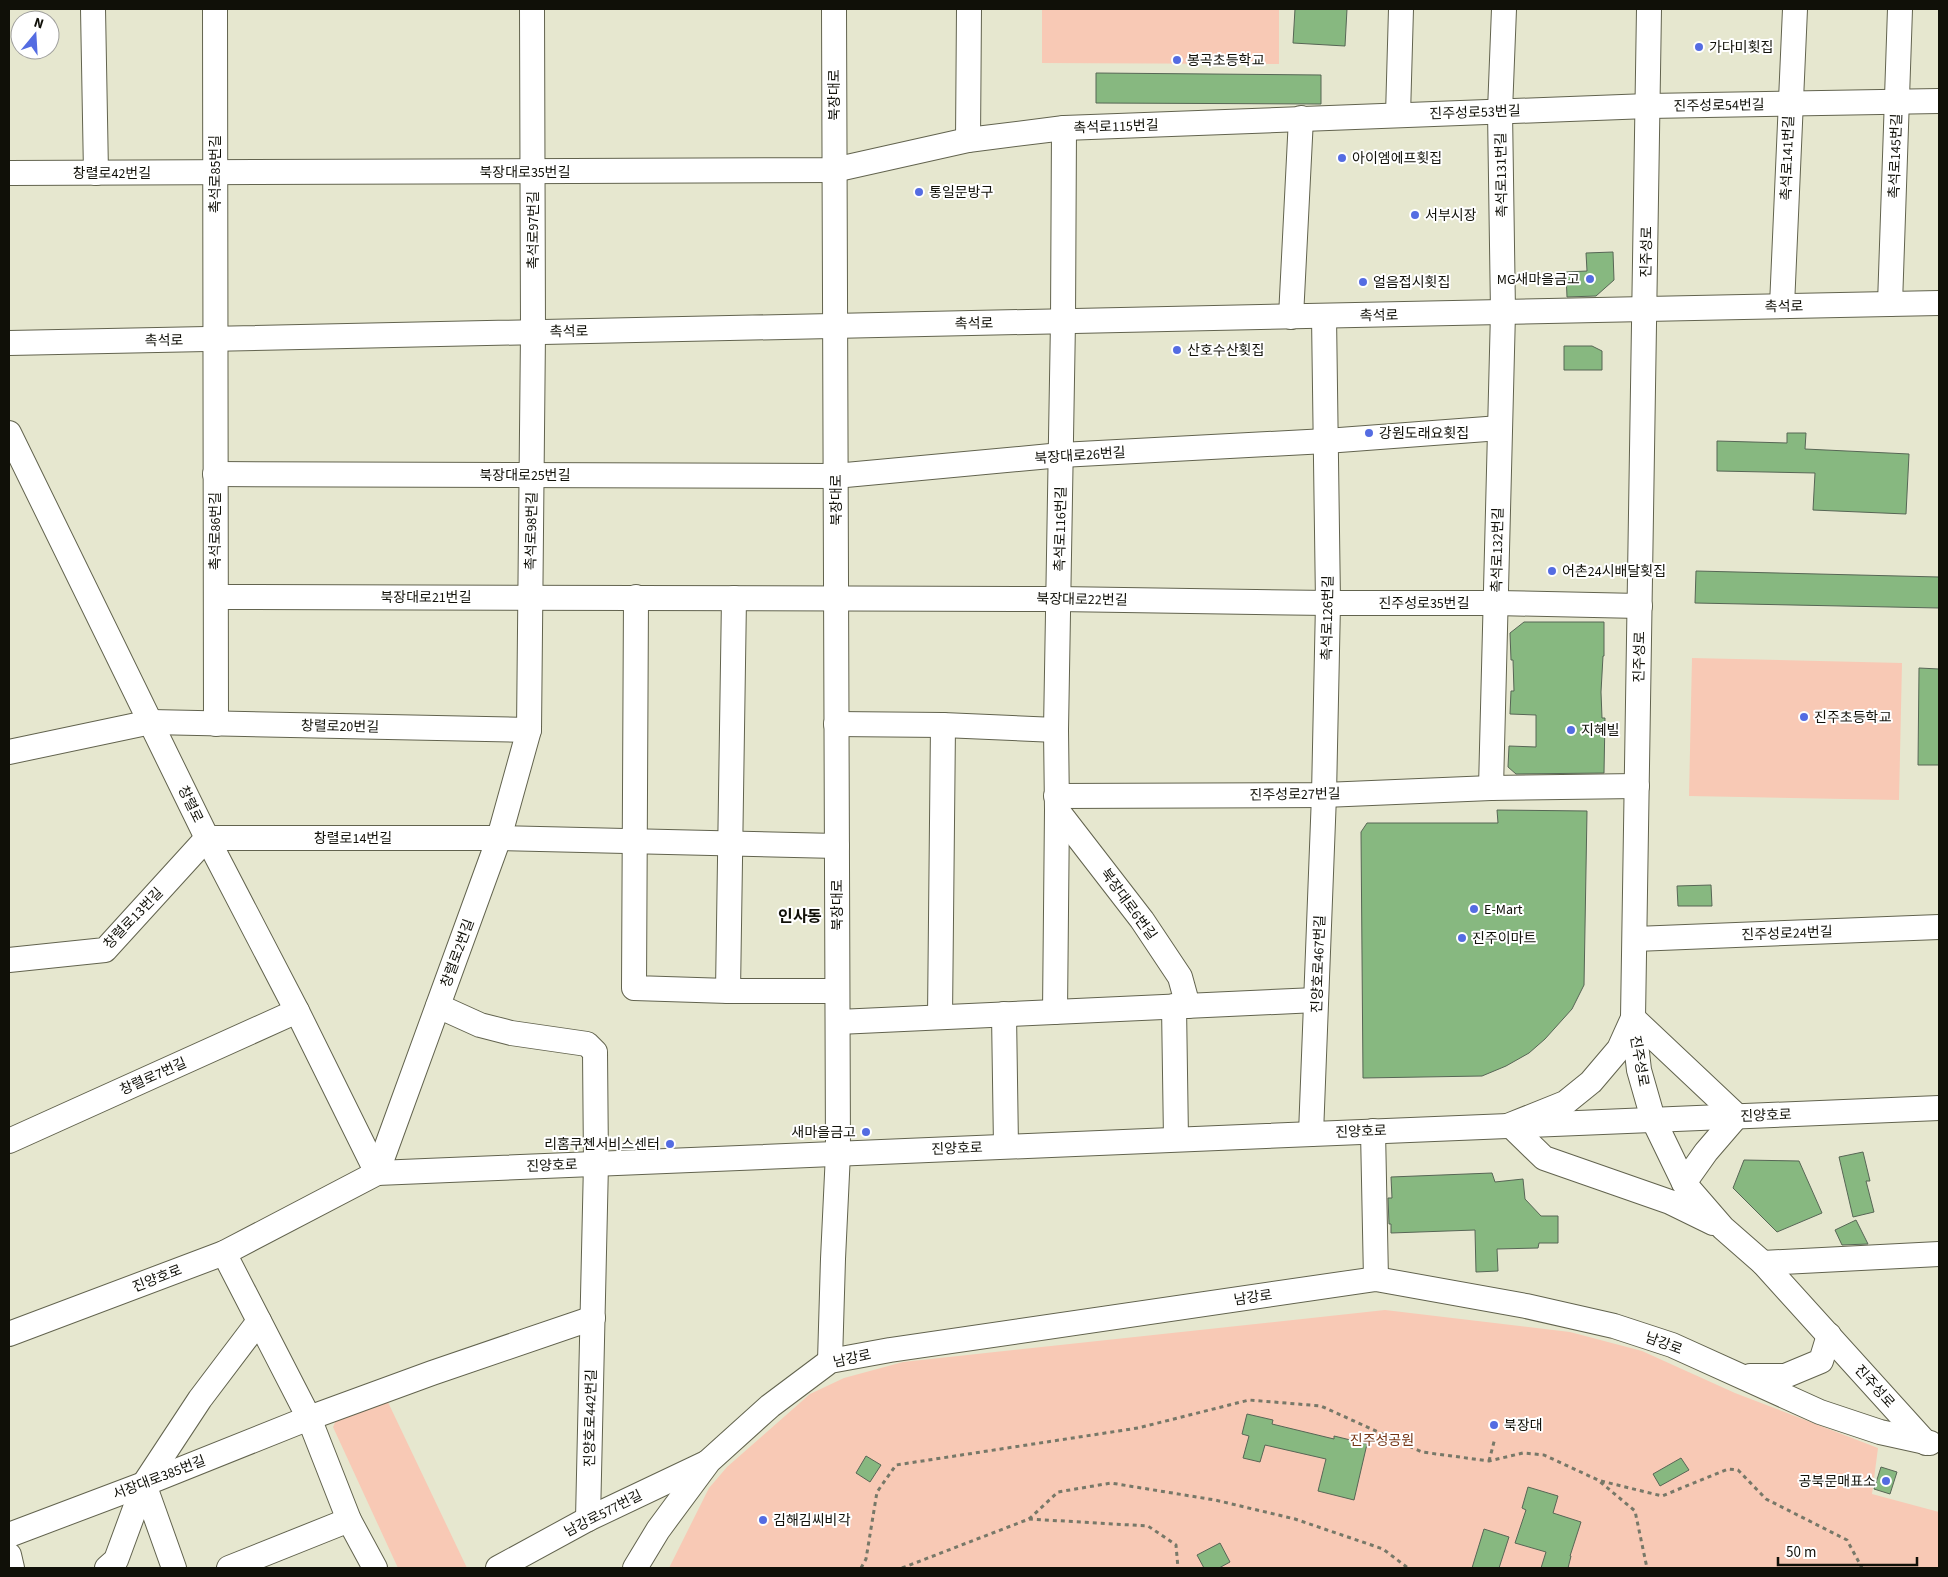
<svg xmlns="http://www.w3.org/2000/svg" width="1948" height="1577" viewBox="0 0 1948 1577" font-family="'Source Sans 3','Noto Sans KR',sans-serif">
  <style>
    .green { fill: #f8c9b5 }
    .building { fill: #87b880; stroke: #576655 }
    .lines { fill: none; stroke-linecap: round; stroke-linejoin: round }
    .minor-casing { stroke: #62634e; stroke-width: 26 }
    .path { stroke: #777868; stroke-width: 3; stroke-dasharray: 4 4; stroke-linecap: butt }
    .minor { stroke: #fff; stroke-width: 24 }
    .poi-dot { fill: #546ce2; stroke: #fff; stroke-width: 2 }
    .labels { text-anchor: middle; stroke-width: 4; stroke-linejoin: round; paint-order: stroke }
    .poi-label { font-size: 14px; fill: #101008; stroke: #fff; text-anchor: start }
    .street-label { font-size: 14px; fill: #101008; stroke: #fff }
    .park-label { font-size: 14px; fill: #753515; stroke: #fff }
    .quarter-label { font-size: 16px; font-weight: bold; fill: #101008; stroke: #fff }
  </style>
  <rect width="100%" height="100%" fill="#e6e7cf"/>
  <g class="green">
    <path d="M1042,9H1279V64L1042,63Z"/>
    <path d="M1692,658L1902,663L1899,800L1689,796Z"/>
    <path d="M1385,1310L1570,1332L1642,1351L1735,1393L1878,1448L1872,1494L1939,1512V1568H669L709,1488L727,1467L810,1394L844,1378L903,1362Z"/>
    <path d="M385,1396L467,1568H398L333,1427L340,1412Z"/>
  </g>
  <g class="building">
    <path d="M1295,9H1347L1345,46L1293,43Z"/>
    <path d="M1096,73L1321,75V104L1096,103Z"/>
    <path d="M1613,252L1614,280L1596,296L1567,297L1566,272L1587,271L1586,253Z"/>
    <path d="M1564,346H1592L1602,351V370H1564Z"/>
    <path d="M1787,433H1806L1805,449L1909,454L1906,514L1813,510L1815,473L1717,471V441L1787,443Z"/>
    <path d="M1696,571L1939,577V608L1695,603Z"/>
    <path d="M1524,622H1604V656H1603L1601,692L1602,718H1605L1604,773L1516,774L1508,767L1509,746L1536,747V715L1510,714L1511,691H1514L1513,660H1511L1510,633Z"/>
    <path d="M1919,668L1939,669V765H1918Z"/>
    <path d="M1497,810L1587,811L1584,985L1572,1009L1545,1039L1529,1053L1506,1066L1482,1076L1363,1078L1361,832L1367,823H1498Z"/>
    <path d="M1711,885L1712,906H1678L1677,886Z"/>
    <path d="M1863,1152L1870,1181H1866L1874,1212L1853,1217L1839,1157Z"/>
    <path d="M1744,1160L1799,1161L1822,1213L1777,1232L1733,1188Z"/>
    <path d="M1492,1173L1495,1182L1523,1179L1525,1199L1541,1216H1558V1243H1539L1538,1248L1497,1249L1498,1271L1476,1272L1475,1230L1391,1233V1224H1389L1388,1198H1392L1391,1177Z"/>
    <path d="M1856,1220L1868,1244L1842,1245L1835,1230Z"/>
    <path d="M1247,1414L1273,1420L1272,1424L1334,1439V1436L1367,1444L1354,1500L1318,1491L1326,1459L1265,1445L1260,1462L1243,1458L1249,1436L1242,1434Z"/>
    <path d="M866,1456L881,1465L870,1482L856,1473Z"/>
    <path d="M1681,1458L1689,1470L1660,1486L1653,1474Z"/>
    <path d="M1881,1467L1897,1472L1890,1494L1874,1489Z"/>
    <path d="M1528,1487L1558,1496L1553,1513L1581,1522L1570,1556H1571L1568,1568H1541L1546,1552L1515,1543L1526,1510L1522,1508Z"/>
    <path d="M1484,1529L1509,1537L1499,1568H1472Z"/>
    <path d="M1220,1543L1230,1562L1219,1568H1204L1197,1555Z"/>
  </g>
  <g class="lines">
    <g class="minor-casing">
      <g id="minor">
        <path d="M93,9L96,173"/>
        <path d="M215,9L216,724"/>
        <path d="M1649,9L1633,1018L1639,1070L1653,1119L1684,1183L1723,1228L1763,1263L1926,1443"/>
        <path d="M1398,115L1401,9"/>
        <path d="M968,140L969,9"/>
        <path d="M9,173L834,170L968,140L1064,128L1648,106L1939,101"/>
        <path d="M1890,304L1900,9"/>
        <path d="M1782,306L1795,9"/>
        <path d="M1291,317L1301,118"/>
        <path d="M9,343L1939,303"/>
        <path d="M9,433L207,838L297,1011L377,1173"/>
        <path d="M215,474L835,476L1061,455L1326,441L1500,428"/>
        <path d="M216,597L1058,599L1328,603H1496L1640,606"/>
        <path d="M636,597L634,988L728,991H837"/>
        <path d="M836,724L943,725L1056,730"/>
        <path d="M9,752L151,722L529,730"/>
        <path d="M1491,788L1503,312L1500,111L1504,9"/>
        <path d="M1056,796L1324,795L1491,788L1637,786"/>
        <path d="M1057,810L1142,920L1180,977L1188,1006"/>
        <path d="M1635,939L1939,927"/>
        <path d="M9,960L105,950L207,838H499L837,846"/>
        <path d="M728,991L734,598"/>
        <path d="M438,1006L480,1025L511,1033L587,1044L595,1052L596,1163L588,1519"/>
        <path d="M1174,1006L1176,1139"/>
        <path d="M1055,1012L1057,810L1056,730L1063,321L1064,128"/>
        <path d="M1004,1014L1006,1146"/>
        <path d="M940,1017L943,725"/>
        <path d="M838,1022L1316,1000"/>
        <path d="M1373,1131L1376,1279"/>
        <path d="M1311,1134L1324,795L1328,603L1324,316"/>
        <path d="M9,1141L297,1011"/>
        <path d="M377,1173L499,838L529,730L533,332L532,9"/>
        <path d="M1684,1183L1706,1152L1737,1116L1633,1018L1619,1049L1591,1082L1565,1103L1510,1125L1544,1158L1670,1202L1713,1223"/>
        <path d="M224,1253L309,1418L349,1520L375,1568"/>
        <path d="M1763,1263L1939,1254"/>
        <path d="M9,1334L224,1253L377,1173L1939,1108"/>
        <path d="M830,1361L833,1259L838,1153L834,9"/>
        <path d="M1750,1376H1785L1821,1361L1829,1335"/>
        <path d="M144,1484L174,1568"/>
        <path d="M9,1535L144,1484L309,1418L432,1373L593,1318"/>
        <path d="M9,1555L12,1568"/>
        <path d="M107,1568L116,1560L144,1484L200,1399L259,1321"/>
        <path d="M229,1568L349,1520"/>
        <path d="M498,1568L588,1519L706,1463"/>
        <path d="M635,1568L658,1530L709,1461L770,1406L830,1361L890,1350L1376,1279L1526,1306L1614,1326L1672,1345L1820,1412L1880,1432L1930,1443"/>
      </g>
    </g>
    <g class="path">
      <path d="M1489,1461L1495,1438"/>
      <path d="M1601,1481L1662,1496L1728,1469L1738,1470L1766,1499L1847,1540L1862,1568"/>
      <path d="M1029,1519L1058,1492L1111,1483L1215,1500L1295,1519L1383,1549L1408,1568"/>
      <path d="M861,1568L866,1559L877,1492L896,1465L1138,1428L1249,1400L1321,1406L1422,1452L1489,1461L1523,1453L1544,1455L1598,1480L1635,1511L1647,1568"/>
      <path d="M902,1568L1029,1519L1148,1526L1176,1545L1178,1568"/>
    </g>
    <use href="#minor" class="minor"/>
  </g>
  <g class="poi-dot">
    <circle cx="1699" cy="47" r="5"/>
    <circle cx="1177" cy="60" r="5"/>
    <circle cx="1342" cy="158" r="5"/>
    <circle cx="919" cy="192" r="5"/>
    <circle cx="1415" cy="215" r="5"/>
    <circle cx="1590" cy="279" r="5"/>
    <circle cx="1363" cy="282" r="5"/>
    <circle cx="1177" cy="350" r="5"/>
    <circle cx="1369" cy="433" r="5"/>
    <circle cx="1552" cy="571" r="5"/>
    <circle cx="1804" cy="717" r="5"/>
    <circle cx="1571" cy="730" r="5"/>
    <circle cx="1474" cy="909" r="5"/>
    <circle cx="1462" cy="938" r="5"/>
    <circle cx="866" cy="1132" r="5"/>
    <circle cx="670" cy="1144" r="5"/>
    <circle cx="1494" cy="1425" r="5"/>
    <circle cx="1886" cy="1481" r="5"/>
    <circle cx="763" cy="1520" r="5"/>
  </g>
  <g class="labels">
    <g class="poi-label">
      <text x="1709" y="52">가다미횟집</text>
      <text x="1187" y="65">봉곡초등학교</text>
      <text x="1352" y="163">아이엠에프횟집</text>
      <text x="929" y="197">통일문방구</text>
      <text x="1425" y="220">서부시장</text>
      <text x="1580" y="284" text-anchor="end">MG새마을금고</text>
      <text x="1373" y="287">얼음접시횟집</text>
      <text x="1187" y="355">산호수산횟집</text>
      <text x="1379" y="438">강원도래요횟집</text>
      <text x="1562" y="576">어촌24시배달횟집</text>
      <text x="1814" y="722">진주초등학교</text>
      <text x="1581" y="735">지혜빌</text>
      <text x="1484" y="914">E-Mart</text>
      <text x="1472" y="943">진주이마트</text>
      <text x="856" y="1137" text-anchor="end">새마을금고</text>
      <text x="660" y="1149" text-anchor="end">리홈쿠첸서비스센터</text>
      <text x="1504" y="1430">북장대</text>
      <text x="1876" y="1486" text-anchor="end">공북문매표소</text>
      <text x="773" y="1525">김해김씨비각</text>
    </g>
    <g class="street-label">
      <text transform="translate(834 95) rotate(-90)" y="5">북장대로</text>
      <text transform="translate(1719 105) rotate(-1)" y="5">진주성로54번길</text>
      <text transform="translate(1475 112) rotate(-2)" y="5">진주성로53번길</text>
      <text transform="translate(1116 126) rotate(-2)" y="5">촉석로115번길</text>
      <text transform="translate(1895 156) rotate(-88)" y="5">촉석로145번길</text>
      <text transform="translate(1787 158) rotate(-88)" y="5">촉석로141번길</text>
      <text x="525" y="177">북장대로35번길</text>
      <text x="112" y="178">창렬로42번길</text>
      <text transform="translate(215 174) rotate(-90)" y="5">촉석로85번길</text>
      <text transform="translate(1501 175) rotate(-91)" y="5">촉석로131번길</text>
      <text transform="translate(533 230) rotate(-90)" y="5">촉석로97번길</text>
      <text transform="translate(1646 252) rotate(-89)" y="5">진주성로</text>
      <text transform="translate(1784 306) rotate(-1)" y="5">촉석로</text>
      <text transform="translate(1379 315) rotate(-1)" y="5">촉석로</text>
      <text transform="translate(974 323) rotate(-1)" y="5">촉석로</text>
      <text transform="translate(569 331) rotate(-1)" y="5">촉석로</text>
      <text transform="translate(164 340) rotate(-1)" y="5">촉석로</text>
      <text transform="translate(1080 455) rotate(-4)" y="5">북장대로26번길</text>
      <text x="525" y="480">북장대로25번길</text>
      <text transform="translate(836 500) rotate(-90)" y="5">북장대로</text>
      <text transform="translate(1060 529) rotate(-89)" y="5">촉석로116번길</text>
      <text transform="translate(215 531) rotate(-90)" y="5">촉석로86번길</text>
      <text transform="translate(531 531) rotate(-89)" y="5">촉석로98번길</text>
      <text transform="translate(1497 550) rotate(-89)" y="5">촉석로132번길</text>
      <text x="426" y="602">북장대로21번길</text>
      <text transform="translate(1082 599) rotate(1)" y="5">북장대로22번길</text>
      <text x="1424" y="608">진주성로35번길</text>
      <text transform="translate(1327 618) rotate(-89)" y="5">촉석로126번길</text>
      <text transform="translate(1639 657) rotate(-89)" y="5">진주성로</text>
      <text transform="translate(340 726) rotate(1)" y="5">창렬로20번길</text>
      <text transform="translate(1295 794) rotate(-1)" y="5">진주성로27번길</text>
      <text transform="translate(191 804) rotate(64)" y="5">창렬로</text>
      <text x="353" y="843">창렬로14번길</text>
      <text transform="translate(1129 904) rotate(54)" y="5">북장대로6번길</text>
      <text transform="translate(837 905) rotate(-90)" y="5">북장대로</text>
      <text transform="translate(133 918) rotate(-46)" y="5">창렬로13번길</text>
      <text transform="translate(1787 933) rotate(-2)" y="5">진주성로24번길</text>
      <text transform="translate(457 953) rotate(-70)" y="5">창렬로2번길</text>
      <text transform="translate(1318 964) rotate(-88)" y="5">진양호로467번길</text>
      <text transform="translate(1640 1061) rotate(80)" y="5">진주성로</text>
      <text transform="translate(153 1076) rotate(-24)" y="5">창렬로7번길</text>
      <text transform="translate(1766 1115) rotate(-2)" y="5">진양호로</text>
      <text transform="translate(1361 1131) rotate(-2)" y="5">진양호로</text>
      <text transform="translate(957 1148) rotate(-2)" y="5">진양호로</text>
      <text transform="translate(552 1165) rotate(-2)" y="5">진양호로</text>
      <text transform="translate(157 1278) rotate(-21)" y="5">진양호로</text>
      <text transform="translate(1253 1297) rotate(-8)" y="5">남강로</text>
      <text transform="translate(1664 1343) rotate(20)" y="5">남강로</text>
      <text transform="translate(852 1358) rotate(-12)" y="5">남강로</text>
      <text transform="translate(1875 1386) rotate(48)" y="5">진주성로</text>
      <text transform="translate(590 1418) rotate(-89)" y="5">진양호로442번길</text>
      <text transform="translate(159 1477) rotate(-21)" y="5">서장대로385번길</text>
      <text transform="translate(603 1513) rotate(-27)" y="5">남강로577번길</text>
    </g>
    <g class="park-label">
      <text x="1382" y="1445">진주성공원</text>
    </g>
    <g class="quarter-label">
      <text x="800" y="922">인사동</text>
    </g>
  </g>
  <rect width="1948" height="1577" fill="none" stroke="#101008" stroke-width="20"/>
  <g transform="translate(35 35) rotate(18)"><circle r="24" fill="#ffffff" stroke="#9f9f9c"/>
  <path d="M0-4L9 19L0 12L-9 19Z" fill="#546ce2"/>
  <text y="-8" font-size="14" font-weight="bold" text-anchor="middle" fill="#101008">N</text>
  </g>
  <path d="M1778 1557v8h139v-8" fill="none" stroke="#101008" stroke-width="2.5"/>
  <text x="1786" y="1557" font-size="15" fill="#101008" stroke="#ffffff" stroke-width="4" paint-order="stroke">50 m</text>
</svg>
